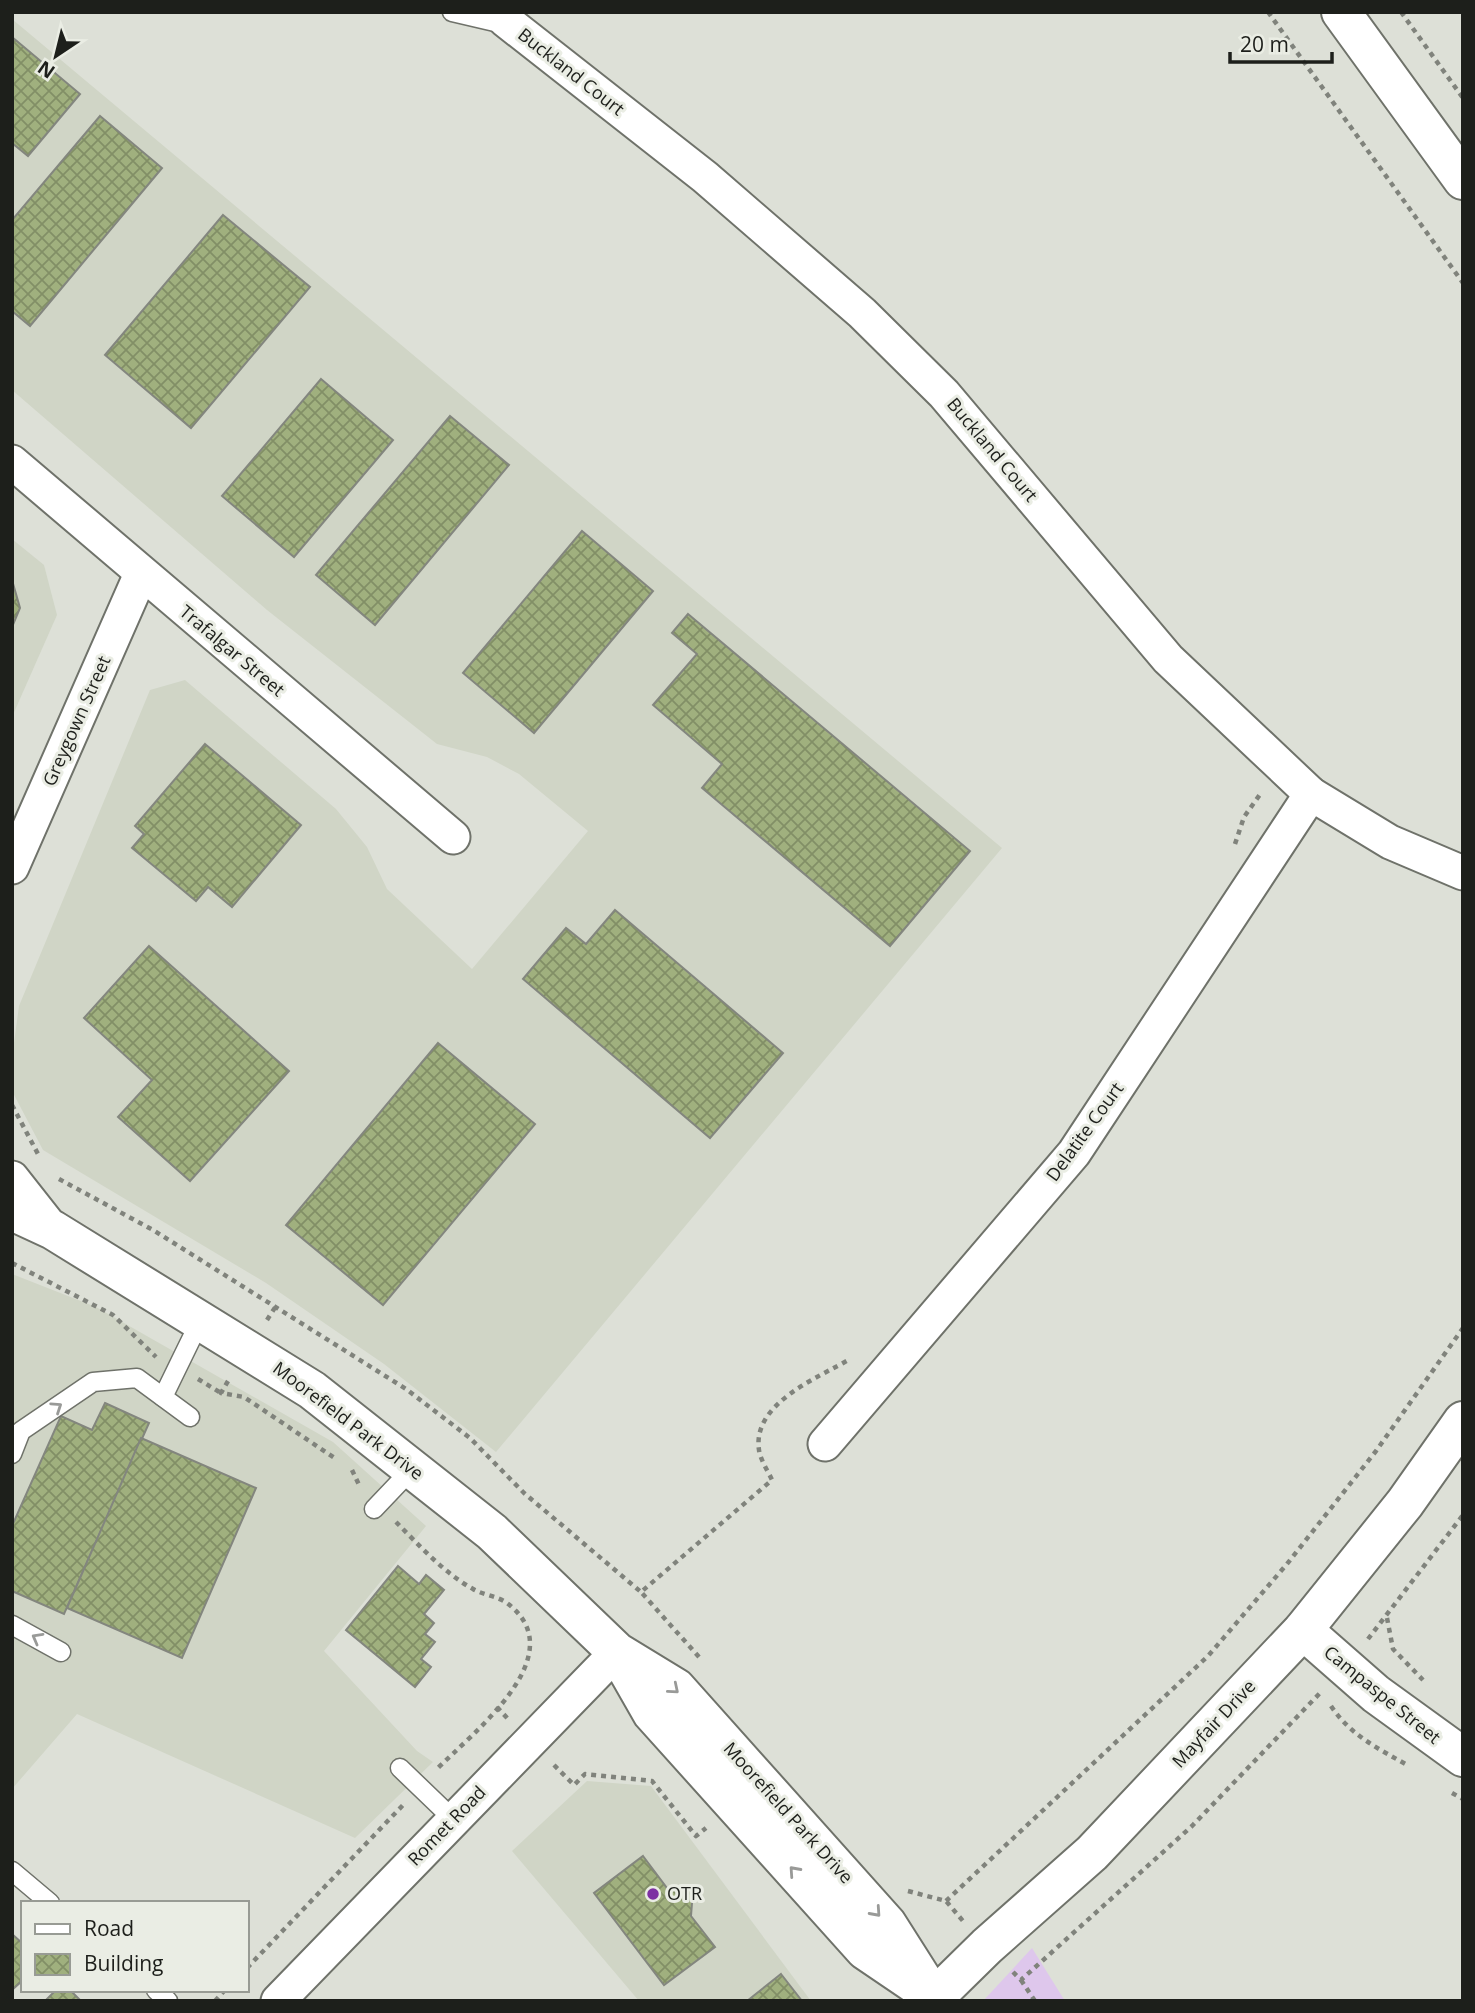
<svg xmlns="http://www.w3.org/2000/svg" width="1475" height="2013" viewBox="0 0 1475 2013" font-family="'Open Sans',sans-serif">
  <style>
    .built { fill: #d0d5c6 }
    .park { fill: #dec7ec }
    .building { fill: url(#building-cross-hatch); stroke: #83867e; stroke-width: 2 }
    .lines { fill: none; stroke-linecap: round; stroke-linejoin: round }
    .service-casing { stroke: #6f726a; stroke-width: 21 }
    .minor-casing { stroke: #6f726a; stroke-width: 37 }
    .tertiary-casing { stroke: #6f726a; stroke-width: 42 }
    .secondary-casing { stroke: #6f726a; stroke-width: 42 }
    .path { stroke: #80837c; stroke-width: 4.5; stroke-dasharray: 5 5; stroke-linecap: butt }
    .service { stroke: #fff; stroke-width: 18 }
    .minor { stroke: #fff; stroke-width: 33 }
    .tertiary { stroke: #fff; stroke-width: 38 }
    .secondary { stroke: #fff; stroke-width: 38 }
    .oneway { stroke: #999a98 }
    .poi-dot { fill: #7d31a2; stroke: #eaede4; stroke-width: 2.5 }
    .labels { text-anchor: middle; stroke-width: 6; stroke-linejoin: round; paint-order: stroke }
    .street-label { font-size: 18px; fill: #1d1f1b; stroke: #eaede4 }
    .poi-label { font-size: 18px; fill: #1d1f1b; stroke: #eaede4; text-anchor: start }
  </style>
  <defs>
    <pattern id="building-cross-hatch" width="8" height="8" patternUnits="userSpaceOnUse" patternTransform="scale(1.75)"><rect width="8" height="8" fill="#a0b07e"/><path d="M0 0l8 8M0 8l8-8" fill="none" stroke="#828f66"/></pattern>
  </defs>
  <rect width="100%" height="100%" fill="#dde0d7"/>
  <g class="built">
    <path d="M12,19L1002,848L496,1452L384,1364L266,1283L43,1150L12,1091V1058L19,1006L150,690L185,680L336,809L367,847L387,889L472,969L588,831L519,774L487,757L437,744L267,610L12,390Z"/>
    <path d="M12,539L44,565L57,615L12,717Z"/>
    <path d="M12,1274L96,1307L333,1442L426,1526L324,1651L417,1751L433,1762L355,1838L77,1714L12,1789Z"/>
    <path d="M587,1781L651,1786L811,2001H639L512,1851Z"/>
  </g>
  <path class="park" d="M1032,1948L1065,2001H983Z"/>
  <g class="building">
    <path d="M12,37L80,94L28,156L12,143Z"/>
    <path d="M100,116L162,168L30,326L12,311V220Z"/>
    <path d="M223,215L310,287L191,428L105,355Z"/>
    <path d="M321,379L393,440L294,557L222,496Z"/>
    <path d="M450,416L509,465L375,625L316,575Z"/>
    <path d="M582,531L653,591L534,733L463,673Z"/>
    <path d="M12,580L20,608L12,627Z"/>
    <path d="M688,614L970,851L890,946L702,788L722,764L653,705L697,654L672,633Z"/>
    <path d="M205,744L301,825L232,907L208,887L196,901L132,848L144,834L135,826Z"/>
    <path d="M615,910L783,1053L710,1138L523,979L566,928L586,944Z"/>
    <path d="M149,946L289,1071L190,1181L118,1117L152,1080L84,1018Z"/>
    <path d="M438,1043L535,1124L383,1305L286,1225Z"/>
    <path d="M105,1403L149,1423L64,1614L12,1591V1526L61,1416L92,1430Z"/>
    <path d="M141,1438L256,1488L182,1658L67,1608Z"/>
    <path d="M398,1566L419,1584L426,1575L444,1590L424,1614L434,1623L425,1634L435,1642L421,1659L431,1667L415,1687L346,1630Z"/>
    <path d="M643,1856L667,1888L693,1890L691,1916L715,1947L664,1985L594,1893Z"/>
    <path d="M12,1934L23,1944V1980L12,1990Z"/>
    <path d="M781,1974L802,2001H747Z"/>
    <path d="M56,1990H70L81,2001H45Z"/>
  </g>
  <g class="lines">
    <g class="service-casing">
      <g id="service">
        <path d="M452,12L512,26"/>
        <path d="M163,1397L201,1319"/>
        <path d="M12,1454L21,1431L93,1382L137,1378L190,1417"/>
        <path d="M374,1509L413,1468"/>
        <path d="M12,1625L61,1652"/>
        <path d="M400,1768L453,1819"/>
        <path d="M12,1871L50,1903"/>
        <path d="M156,1990L168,2001"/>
      </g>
    </g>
    <g class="minor-casing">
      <g id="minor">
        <path d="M505,20L705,177L862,313L944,394L1168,659L1311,794L1390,842L1463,873"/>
        <path d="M12,462L453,837"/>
        <path d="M12,867L141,574"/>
        <path d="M12,1178L53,1230"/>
        <path d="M825,1444L1074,1153L1311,794"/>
        <path d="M278,2001L617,1652"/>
      </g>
    </g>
    <g class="tertiary-casing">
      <g id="tertiary">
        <path d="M1341,12L1463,180"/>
        <path d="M1303,1630L1376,1694L1463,1757"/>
        <path d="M934,1998L987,1946L1092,1853L1303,1630L1405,1503L1463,1421"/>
      </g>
    </g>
    <g class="secondary-casing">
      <g id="secondary">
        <path d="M12,1211L53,1230L312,1390L492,1532L617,1652L676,1688L887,1924L934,1998"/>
        <path d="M620,1657L652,1713L865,1950L921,1988"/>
      </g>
    </g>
    <g class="path">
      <path d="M1268,12L1463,283"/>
      <path d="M1401,12L1463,98"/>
      <path d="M1235,844L1244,817L1261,793"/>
      <path d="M12,1105L38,1154"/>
      <path d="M59,1179L153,1230L406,1389L470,1438L524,1493L641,1592"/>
      <path d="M12,1263L113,1315L156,1357"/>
      <path d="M267,1320L276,1306"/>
      <path d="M198,1379L221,1393"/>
      <path d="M228,1381L221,1393L244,1397L336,1459"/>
      <path d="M352,1470L360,1487"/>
      <path d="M396,1522C419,1545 444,1573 473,1589C483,1595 497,1596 507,1603C576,1655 471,1734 436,1770"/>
      <path d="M1387,1618L1393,1649L1423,1680"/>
      <path d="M1368,1639L1463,1515"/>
      <path d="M699,1657L641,1592L772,1480C768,1471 760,1459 759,1450C752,1403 818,1378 850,1359"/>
      <path d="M1331,1706C1351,1736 1379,1749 1409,1766"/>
      <path d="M497,1707L508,1719"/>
      <path d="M554,1765L574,1785L585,1774L652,1781L696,1836L706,1828"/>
      <path d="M1452,1793L1463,1799"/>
      <path d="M908,1891L946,1901L963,1921"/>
      <path d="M946,1901L1208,1656L1287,1564L1376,1451L1463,1328"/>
      <path d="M247,1968L404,1804"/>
      <path d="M1013,1972L1021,1980L1192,1826L1320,1693"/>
      <path d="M1021,1980L1035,2001"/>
      <path d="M215,2001L225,1990"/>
    </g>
    <use href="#service" class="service"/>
    <use href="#minor" class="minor"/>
    <use href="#tertiary" class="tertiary"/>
    <use href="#secondary" class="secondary"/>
  </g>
  <defs><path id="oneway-chevron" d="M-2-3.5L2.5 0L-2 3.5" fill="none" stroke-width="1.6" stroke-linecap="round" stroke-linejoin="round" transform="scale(1.75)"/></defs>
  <g class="oneway">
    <use href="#oneway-chevron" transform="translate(57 1407) rotate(-34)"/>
    <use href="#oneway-chevron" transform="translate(37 1638) rotate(-151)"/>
    <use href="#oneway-chevron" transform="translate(674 1689) rotate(40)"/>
    <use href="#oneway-chevron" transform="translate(794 1871) rotate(-132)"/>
    <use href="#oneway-chevron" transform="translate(876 1912) rotate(48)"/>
  </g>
  <circle class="poi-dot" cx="653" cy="1894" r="7"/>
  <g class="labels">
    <g class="street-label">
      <text transform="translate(571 72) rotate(38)" y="6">Buckland Court</text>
      <text transform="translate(992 450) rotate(50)" y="6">Buckland Court</text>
      <text transform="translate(232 651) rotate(40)" y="6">Trafalgar Street</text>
      <text transform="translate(77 721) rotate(-66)" y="6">Greygown Street</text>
      <text transform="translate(1085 1132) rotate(-54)" y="6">Delatite Court</text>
      <text transform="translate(348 1421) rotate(37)" y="6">Moorefield Park Drive</text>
      <text transform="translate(1382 1695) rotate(39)" y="6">Campaspe Street</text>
      <text transform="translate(1214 1724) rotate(-47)" y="6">Mayfair Drive</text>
      <text transform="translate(788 1813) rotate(48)" y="6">Moorefield Park Drive</text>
      <text transform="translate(447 1826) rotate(-46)" y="6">Romet Road</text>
    </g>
    <g class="poi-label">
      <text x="667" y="1900">OTR</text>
    </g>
  </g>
  <rect width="1475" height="2013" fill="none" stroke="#1d1f1b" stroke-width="28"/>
  <rect x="21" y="1901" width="228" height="91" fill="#eaede4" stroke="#989b94" stroke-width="2"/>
  <rect x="35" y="1924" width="35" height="10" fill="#ffffff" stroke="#989b94" stroke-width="2"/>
  <text x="84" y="1936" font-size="21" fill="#1d1f1b">Road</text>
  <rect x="35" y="1954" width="35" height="21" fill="url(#building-cross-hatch)" stroke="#989b94" stroke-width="2"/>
  <text x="84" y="1971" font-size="21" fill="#1d1f1b">Building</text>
  <g transform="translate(56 56) rotate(215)" stroke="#eaede4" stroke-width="5" paint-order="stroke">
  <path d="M0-5L12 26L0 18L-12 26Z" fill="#1d1f1b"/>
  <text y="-10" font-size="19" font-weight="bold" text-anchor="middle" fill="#1d1f1b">N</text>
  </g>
  <path d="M1230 52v10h102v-10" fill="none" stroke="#1d1f1b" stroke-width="3.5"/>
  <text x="1240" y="52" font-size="21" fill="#1d1f1b" stroke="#eaede4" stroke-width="5" paint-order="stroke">20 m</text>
</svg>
